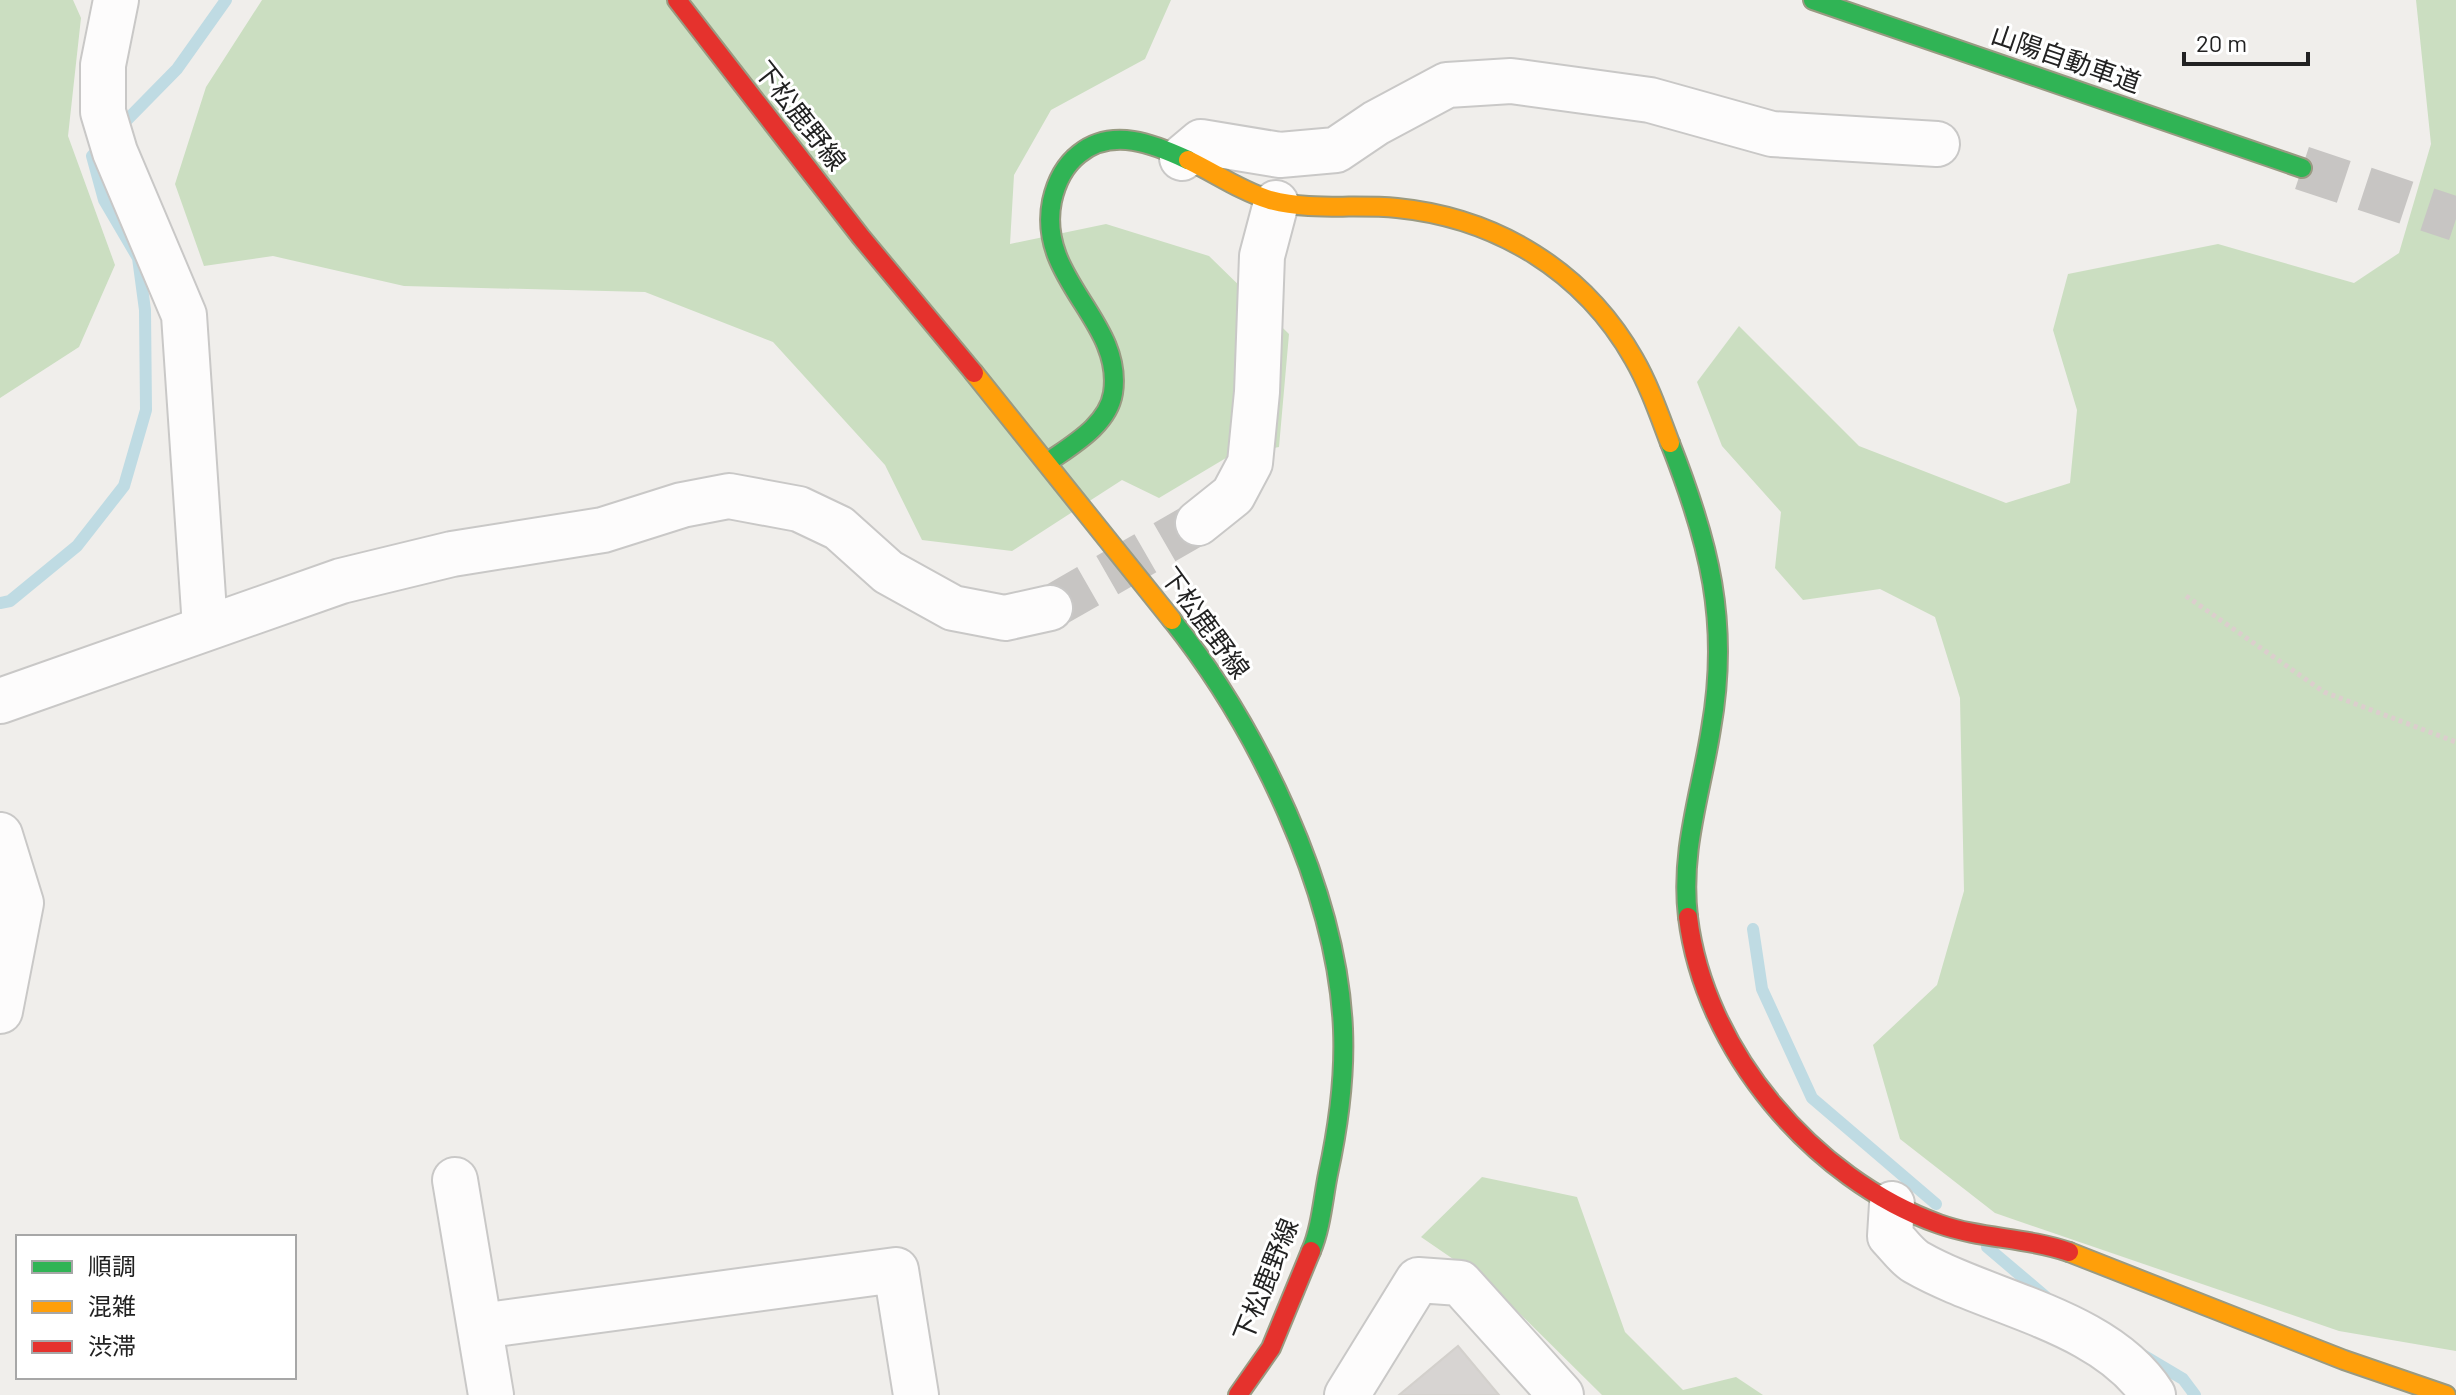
<svg xmlns="http://www.w3.org/2000/svg" width="2456" height="1395" viewBox="0 0 2456 1395" font-family="Barlow,'Noto Sans JP',sans-serif">
  <style>
    .forest { fill: #cbdec1 }
    .lines { fill: none; stroke-linecap: round; stroke-linejoin: round }
    .stream { stroke: #bfdbe3; stroke-width: 12 }
    .building { fill: #d7d4d2; stroke: #d3d0cc; stroke-width: 2 }
    .street-tunnel { stroke: #c7c5c3; stroke-width: 44; stroke-dasharray: 44 22; stroke-linecap: butt }
    .highway-tunnel { stroke: #c7c5c3; stroke-width: 44; stroke-dasharray: 44 22; stroke-linecap: butt }
    .street-casing { stroke: #c9c8c7; stroke-width: 48 }
    .fast-casing { stroke: #999a82; stroke-width: 22 }
    .slow-casing { stroke: #999a82; stroke-width: 22 }
    .jam-casing { stroke: #999a82; stroke-width: 22 }
    .path { stroke: #dccecd; stroke-width: 5; stroke-dasharray: 4 4; stroke-linecap: butt }
    .street { stroke: #fdfcfc; stroke-width: 44 }
    .fast { stroke: #30b455; stroke-width: 18 }
    .slow { stroke: #ff9f0a; stroke-width: 18 }
    .jam { stroke: #e5322d; stroke-width: 18 }
    .labels { text-anchor: middle; stroke-width: 6; stroke-linejoin: round; paint-order: stroke }
    .street-label { font-size: 26px; fill: #222; stroke: #fff }
  </style>
  <rect width="100%" height="100%" fill="#f0eeeb"/>
  <g class="forest">
    <path d="M0,0H73L81,18L68,136L115,265L79,347L0,398Z"/>
    <path d="M262,0H1171L1145,59L1051,110L1014,175L1010,244L1106,224L1209,256L1289,334L1279,447L1226,458L1159,498L1122,480L1012,551L922,540L885,465L773,342L645,292L404,286L273,256L204,266L175,184L206,87Z"/>
    <path d="M2416,0H2456V1351L2339,1331L1995,1213L1900,1139L1873,1045L1937,985L1964,891L1960,698L1935,617L1880,589L1803,600L1775,568L1781,512L1722,446L1697,382L1739,326L1859,446L2006,503L2070,483L2077,410L2053,330L2068,274L2218,244L2354,283L2399,253L2431,144Z"/>
    <path d="M1482,1177L1577,1197L1625,1332L1683,1390L1736,1377L1763,1395H1602L1491,1285L1421,1237Z"/>
  </g>
  <g class="lines">
    <g class="stream">
      <path d="M118,129L177,69L226,0"/>
      <path d="M0,603L10,601L77,546L124,486L146,410L145,310L138,258L104,200L92,156L103,145"/>
      <path d="M1753,929L1762,989L1812,1098L1936,1204"/>
      <path d="M1987,1247L2046,1297"/>
      <path d="M2141,1354L2183,1379L2195,1395"/>
    </g>
  </g>
  <path class="building" d="M1458,1346L1499,1395H1399Z"/>
  <g class="lines">
    <path class="street-tunnel" d="M1050,608L1198,523"/>
    <path class="highway-tunnel" d="M2302,168L2456,219"/>
    <g class="street-casing">
      <g id="street">
        <path d="M116,0L103,65V112L115,152L184,315L205,627"/>
        <path d="M1182,158L1201,142L1280,155L1336,150L1376,123L1447,85L1511,81L1650,100L1772,134L1937,144"/>
        <path d="M1198,523L1233,495L1250,463L1257,392L1262,256L1276,203"/>
        <path d="M0,701L341,581L452,554L603,530L682,505L729,496L799,509L839,528L888,572L953,608L1005,618L1050,608"/>
        <path d="M0,835L21,903L0,1011"/>
        <path d="M455,1180L491,1395"/>
        <path d="M1892,1204L1890,1236C1898,1244 1906,1256 1916,1262C1989,1304 2105,1320 2153,1395"/>
        <path d="M480,1326L896,1270L916,1395"/>
        <path d="M1347,1395L1418,1280L1460,1283L1561,1395"/>
      </g>
    </g>
    <g class="fast-casing">
      <g id="fast">
        <path d="M1813,0L2302,168"/>
        <path d="M1670,443C1709,542 1730,622 1711,729C1701,793 1680,851 1688,917"/>
        <path d="M1048,462C1072,445 1108,425 1113,393C1124,321 1036,279 1052,201C1056,183 1065,165 1079,154C1112,127 1154,144 1188,160"/>
        <path d="M1172,620C1257,727 1337,890 1343,1029C1345,1076 1338,1128 1328,1174C1323,1199 1321,1228 1311,1251"/>
      </g>
    </g>
    <g class="slow-casing">
      <g id="slow">
        <path d="M1188,160C1215,173 1241,191 1270,200C1310,211 1356,204 1397,208C1497,218 1584,271 1634,359C1649,385 1659,414 1670,443"/>
        <path d="M974,373L1172,620"/>
        <path d="M2069,1252L2344,1360L2446,1395"/>
      </g>
    </g>
    <g class="jam-casing">
      <g id="jam">
        <path d="M677,0L861,237L974,373"/>
        <path d="M1688,917C1704,1050 1813,1179 1939,1224C1981,1239 2026,1237 2069,1252"/>
        <path d="M1238,1395L1271,1348L1311,1251"/>
      </g>
    </g>
    <path class="path" d="M2186,596L2324,692L2456,742"/>
    <use href="#street" class="street"/>
    <use href="#fast" class="fast"/>
    <use href="#slow" class="slow"/>
    <use href="#jam" class="jam"/>
  </g>
  <g class="labels">
    <g class="street-label">
      <text transform="translate(2066 59) rotate(19)" y="9">山陽自動車道</text>
      <text transform="translate(800 116) rotate(52)" y="9">下松鹿野線</text>
      <text transform="translate(1205 623) rotate(54)" y="9">下松鹿野線</text>
      <text transform="translate(1266 1280) rotate(-68)" y="9">下松鹿野線</text>
    </g>
  </g>
  <rect x="16" y="1235" width="280" height="144" fill="#ffffff" stroke="#a7a7a7" stroke-width="2"/>
  <rect x="32" y="1261" width="40" height="12" fill="#30b455" stroke="#a7a7a7" stroke-width="2"/>
  <text x="88" y="1275" font-size="24" fill="#222222">順調</text>
  <rect x="32" y="1301" width="40" height="12" fill="#ff9f0a" stroke="#a7a7a7" stroke-width="2"/>
  <text x="88" y="1315" font-size="24" fill="#222222">混雑</text>
  <rect x="32" y="1341" width="40" height="12" fill="#e5322d" stroke="#a7a7a7" stroke-width="2"/>
  <text x="88" y="1355" font-size="24" fill="#222222">渋滞</text>
  <path d="M2184 52v12h124v-12" fill="none" stroke="#222222" stroke-width="4"/>
  <text x="2196" y="52" font-size="24" fill="#222222" stroke="#ffffff" stroke-width="6" paint-order="stroke">20 m</text>
</svg>
